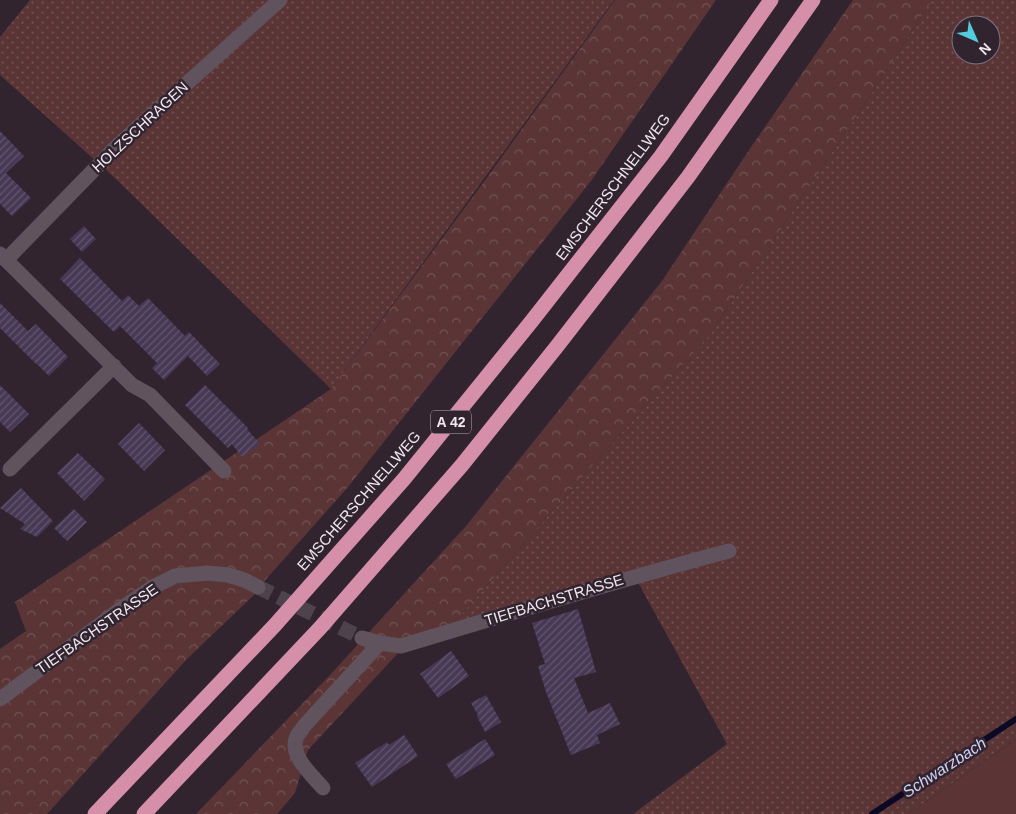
<svg xmlns="http://www.w3.org/2000/svg" width="1016" height="814" viewBox="0 0 1016 814" font-family="Arial,sans-serif">
  <style>
    .grass { fill: url(#grass-dots); fill-rule: evenodd }
    .forest { fill: url(#forest-crowns) }
    .green { fill: #5b3535 }
    .lines { fill: none; stroke-linecap: round; stroke-linejoin: round }
    .stream { stroke: #0c0924; stroke-width: 6 }
    .building { fill: url(#building-hatch) }
    .minor-tunnel { stroke: #4e424c; stroke-width: 15; stroke-dasharray: 15 8; stroke-linecap: butt }
    .minor { stroke: #60535e; stroke-width: 15 }
    .highway { stroke: #d68fa8; stroke-width: 15 }
    .labels { text-anchor: middle; stroke-width: 5; stroke-linejoin: round; paint-order: stroke }
    .shield { fill: #31242f; stroke: #b8aeb6; stroke-width: 1 }
    .shield-label { font-size: 14px; font-weight: bold; fill: #f2e9f0 }
    .street-label { font-size: 15px; fill: #f2e9f0; stroke: #31242f }
    .water-label { font-size: 16px; font-style: italic; fill: #d1d3f8; stroke: #31242f }
  </style>
  <defs>
    <pattern id="grass-dots" width="8" height="8" patternUnits="userSpaceOnUse" patternTransform="scale(1.25)"><rect width="8" height="8" fill="#5b3535"/><path d="M2 2h.1M6 6h.1" fill="none" stroke="#735253" stroke-width="1.8" stroke-linecap="round"/></pattern>
    <pattern id="forest-crowns" width="20" height="18" patternUnits="userSpaceOnUse" patternTransform="scale(1.25)"><rect width="20" height="18" fill="#5b3535"/><path d="M2 6a3 3 0 1 1 6 0M12 15a3 3 0 1 1 6 0" fill="none" stroke="#735253"/></pattern>
    <pattern id="building-hatch" width="6" height="6" patternUnits="userSpaceOnUse" patternTransform="scale(1.25)"><rect width="6" height="6" fill="#483856"/><path d="M-1 1l2-2M0 6l6-6M5 7l2-2" fill="none" stroke="#63556f"/></pattern>
  </defs>
  <rect width="100%" height="100%" fill="#31242f"/>
  <g class="grass">
    <path d="M30,0H614L331,389L116,179L0,75V37Z"/>
    <path d="M932,0H1016V739L908,814H633L727,744L635,577L446,632L584,475L712,332L881,79ZM961,25H991V55H961Z"/>
  </g>
  <g class="forest">
    <path d="M615,0H716L591,181L348,487L261,585L177,573L0,696V649L26,631L15,602L331,389L483,183Z"/>
    <path d="M853,0H932L881,79L712,332L584,475L446,632L401,650L308,750L295,793L277,814H196L330,675L466,526L662,281L751,147Z"/>
    <path d="M206,576L258,591L187,659L47,814H0V701L154,589Z"/>
  </g>
  <path class="green" d="M1016,739V814H908L1015,740Z"/>
  <g class="lines">
    <path class="stream" d="M872,814L1016,719"/>
  </g>
  <g class="building">
    <path d="M0,131L24,156L6,173L31,198L12,216L0,204Z"/>
    <path d="M84,226L96,239L82,252L70,239Z"/>
    <path d="M80,258L122,301L128,295L139,306L148,298L185,336L189,332L220,364L207,376L188,356L164,380L152,368L157,363L120,326L114,332L60,279Z"/>
    <path d="M0,303L28,331L36,324L68,357L49,376L38,365L36,364L0,328Z"/>
    <path d="M0,385L29,414L10,432L0,422Z"/>
    <path d="M205,385L248,428L247,429L260,444L242,457L232,444L228,448L185,405Z"/>
    <path d="M139,423L165,450L144,471L118,444Z"/>
    <path d="M78,453L105,479L84,501L57,473Z"/>
    <path d="M21,488L53,521L37,537L20,529L25,524L0,508Z"/>
    <path d="M74,509L87,522L67,541L54,528Z"/>
    <path d="M578,609L596,672L574,678L588,713L610,703L620,724L597,735L600,743L571,755L546,692L538,666L545,664L532,623Z"/>
    <path d="M451,651L469,676L438,698L420,674Z"/>
    <path d="M486,695L501,722L485,732L477,716L478,715L471,703Z"/>
    <path d="M404,735L418,756L372,787L355,763L387,742L389,745Z"/>
    <path d="M485,739L495,755L456,779L446,764Z"/>
  </g>
  <g class="lines">
    <path class="minor-tunnel" d="M258,587L362,638"/>
    <g class="minor">
      <path d="M0,254L132,385L150,395L224,471"/>
      <path d="M6,260L119,144L280,0"/>
      <path d="M10,469L114,366"/>
      <path d="M362,638L380,643L401,646C510,613 619,580 729,551"/>
      <path d="M0,699L122,608L153,587L175,576L208,573L228,575L244,580L258,587"/>
      <path d="M323,788C312,775 288,755 297,736C299,733 302,730 304,726L380,643"/>
    </g>
    <g class="highway">
      <path d="M95,814L275,625L404,479L531,322L661,156L771,0"/>
      <path d="M144,814L320,628L462,465L558,345L688,177L813,0"/>
    </g>
  </g>
  <g class="labels">
    <rect class="shield" x="431" y="410.5" width="40" height="23" rx="4"/>
    <g class="shield-label">
      <text x="451" y="427">A 42</text>
    </g>
    <g class="street-label">
      <text transform="translate(140 127) rotate(-43)" y="5">HOLZSCHRAGEN</text>
      <text transform="translate(613 187) rotate(-53)" y="5">EMSCHERSCHNELLWEG</text>
      <text transform="translate(359 501) rotate(-49)" y="5">EMSCHERSCHNELLWEG</text>
      <text transform="translate(554 600) rotate(-17)" y="5">TIEFBACHSTRASSE</text>
      <text transform="translate(97 629) rotate(-35)" y="5">TIEFBACHSTRASSE</text>
    </g>
    <g class="water-label">
      <text transform="translate(944 767) rotate(-33)" y="6">Schwarzbach</text>
    </g>
  </g>
  <g transform="translate(976 40) rotate(135)"><circle r="24" fill="#31242f" stroke="#7e737c"/>
  <path d="M0-4L9 19L0 12L-9 19Z" fill="#54cadd"/>
  <text y="-8" font-size="14" font-weight="bold" text-anchor="middle" fill="#f2e9f0">N</text>
  </g>
</svg>
